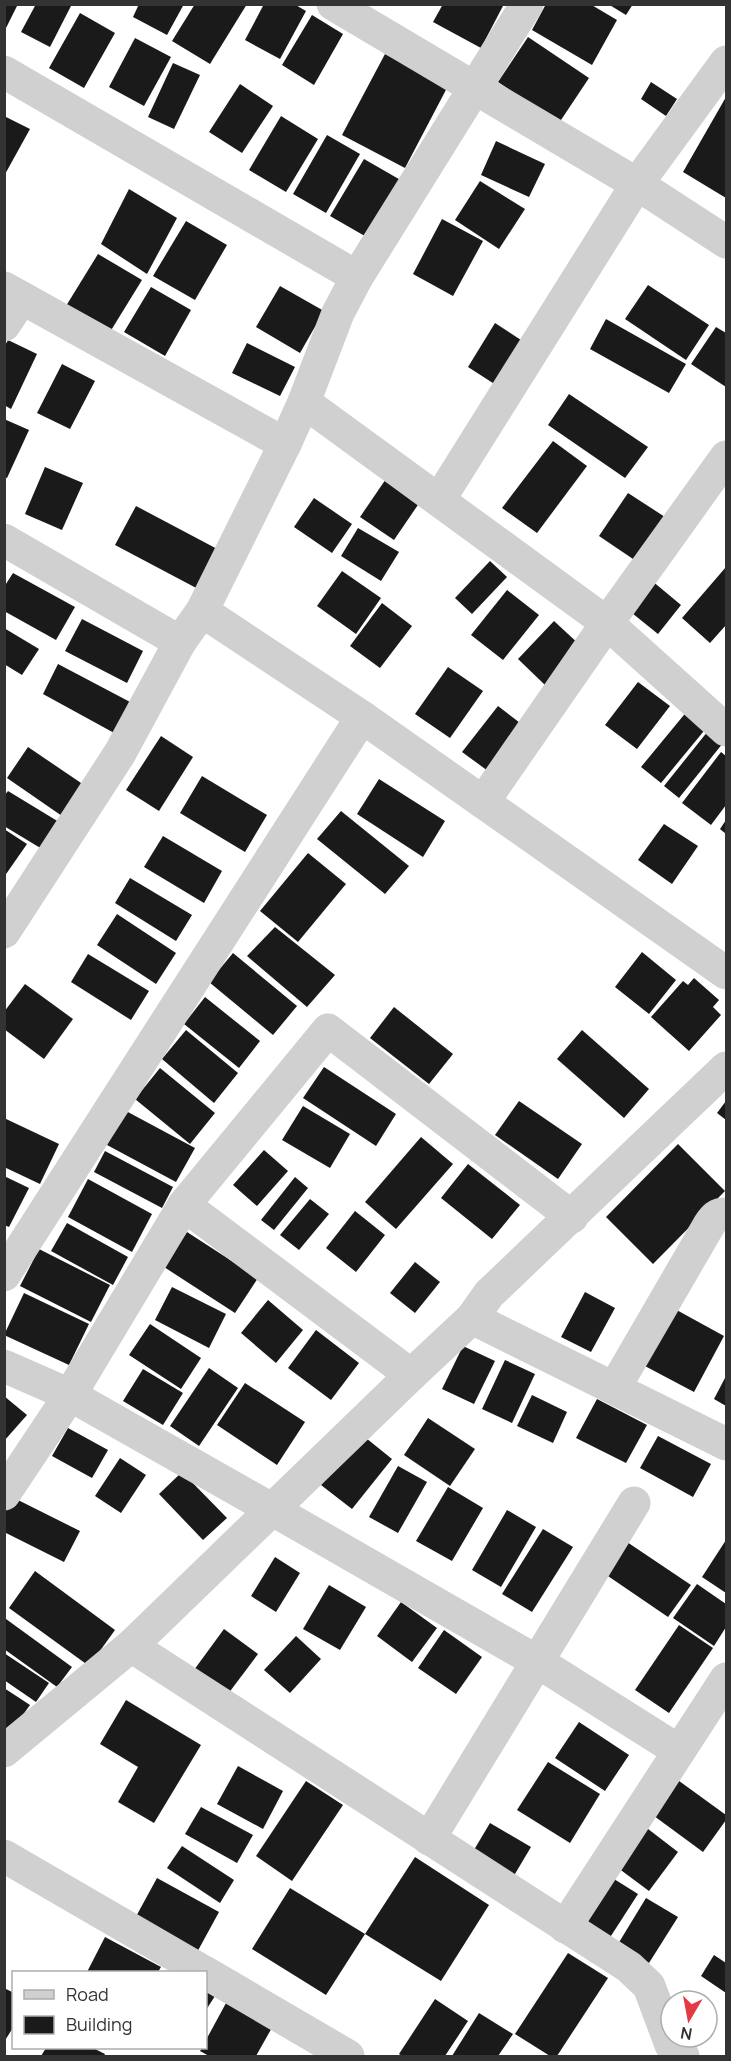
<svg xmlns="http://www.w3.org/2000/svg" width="731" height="2061" viewBox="0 0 731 2061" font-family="Manrope,sans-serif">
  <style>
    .building { fill: #1a1a1a }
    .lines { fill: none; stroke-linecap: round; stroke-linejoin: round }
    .minor { stroke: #d0d0d0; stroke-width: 33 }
  </style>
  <rect width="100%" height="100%" fill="#fff"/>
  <g class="building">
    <path d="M4,4H18L4,32Z"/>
    <path d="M36,4H72L50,47L21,32Z"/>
    <path d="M139,4H184L167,35L133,17Z"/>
    <path d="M195,4H247L210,64L172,41Z"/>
    <path d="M264,4H294L306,11L280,59L245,40Z"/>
    <path d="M443,4H504L481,48L433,22Z"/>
    <path d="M546,4H590L617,20L592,65L532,30Z"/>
    <path d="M608,4H633L626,15Z"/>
    <path d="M80,13L115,33L84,88L49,68Z"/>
    <path d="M312,15L343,34L314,85L282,65Z"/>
    <path d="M528,37L589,78L559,123L498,82Z"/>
    <path d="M135,38L171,57L144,106L109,87Z"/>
    <path d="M385,54L448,86L405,168L342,135Z"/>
    <path d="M173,63L200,75L174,129L148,117Z"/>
    <path d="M651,82L677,99L666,116L641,99Z"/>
    <path d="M240,84L273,106L242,153L209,132Z"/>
    <path d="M726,97V198L683,172Z"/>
    <path d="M4,116L30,129L4,176Z"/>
    <path d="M281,116L318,139L286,192L249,170Z"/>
    <path d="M327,135L360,154L326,213L293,194Z"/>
    <path d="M496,141L545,164L529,197L481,175Z"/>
    <path d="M364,159L404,182L370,239L330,216Z"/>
    <path d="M480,181L525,209L499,249L455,220Z"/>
    <path d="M129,189L177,218L147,274L101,244Z"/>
    <path d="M442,219L483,241L453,296L413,274Z"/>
    <path d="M186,221L227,245L195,300L153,276Z"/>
    <path d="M98,254L142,280L110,332L66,306Z"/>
    <path d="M648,285L709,325L686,360L625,319Z"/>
    <path d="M280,286L324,311L300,353L256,327Z"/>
    <path d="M151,287L191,310L165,356L124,332Z"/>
    <path d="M606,319L686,364L669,393L590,349Z"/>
    <path d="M495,323L524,342L496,385L468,367Z"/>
    <path d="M716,327L726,333V387L691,364Z"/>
    <path d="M8,340L37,354L11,409L4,405V347Z"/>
    <path d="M247,343L295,367L280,396L232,373Z"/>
    <path d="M62,364L95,381L70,429L37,413Z"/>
    <path d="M569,394L648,447L625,478L548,425Z"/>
    <path d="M4,419L29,430L7,478L4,477Z"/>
    <path d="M553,441L587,466L537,533L502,508Z"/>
    <path d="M45,467L83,483L62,530L25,514Z"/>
    <path d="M390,473L424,496L394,540L360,517Z"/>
    <path d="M628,493L665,517L636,561L599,536Z"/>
    <path d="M314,498L352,524L332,553L294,527Z"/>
    <path d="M136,506L221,551L200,590L115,545Z"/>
    <path d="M358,528L399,552L381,581L341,556Z"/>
    <path d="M490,561L507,577L472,614L455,598Z"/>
    <path d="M726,567V625L710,643L682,618Z"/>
    <path d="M342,571L381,598L356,634L317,606Z"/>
    <path d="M13,573L75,607L56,640L4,611V587Z"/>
    <path d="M651,580L681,605L658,634L627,609Z"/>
    <path d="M507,590L539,615L503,660L471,635Z"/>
    <path d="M382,603L412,626L380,668L350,646Z"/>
    <path d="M82,619L143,651L127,683L65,651Z"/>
    <path d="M554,621L581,646L545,685L518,659Z"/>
    <path d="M4,628L39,649L22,675L4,664Z"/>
    <path d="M58,664L132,703L116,734L43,694Z"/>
    <path d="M448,667L483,691L450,738L415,714Z"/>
    <path d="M638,682L670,706L637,749L605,725Z"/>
    <path d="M498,706L524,726L488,771L462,752Z"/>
    <path d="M688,710L708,726L661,783L641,767Z"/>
    <path d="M708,731L723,743L679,798L664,786Z"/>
    <path d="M161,736L193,757L159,811L126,790Z"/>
    <path d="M28,747L84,785L62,816L7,778Z"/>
    <path d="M721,752L726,756V805L711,825L682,803Z"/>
    <path d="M202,776L267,815L245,852L180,813Z"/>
    <path d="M379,779L445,821L423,857L357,814Z"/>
    <path d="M8,791L59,822L42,849L4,826V796Z"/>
    <path d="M341,811L409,866L385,894L317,839Z"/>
    <path d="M726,820V834L720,829Z"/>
    <path d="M664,824L698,846L672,884L638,860Z"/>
    <path d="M4,829L27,844L4,877Z"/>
    <path d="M163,836L222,871L204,903L144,867Z"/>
    <path d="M308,853L346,884L298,942L260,911Z"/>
    <path d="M130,878L192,915L176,941L115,903Z"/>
    <path d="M117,914L176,953L156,984L97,945Z"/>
    <path d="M275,927L335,975L307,1007L247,956Z"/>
    <path d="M642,952L676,980L649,1014L615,987Z"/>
    <path d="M233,953L297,1006L273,1035L209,982Z"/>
    <path d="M88,954L149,991L131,1020L71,982Z"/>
    <path d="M694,978L719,1000L713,1007L721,1015L689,1051L651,1017L683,981L688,985Z"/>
    <path d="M25,984L73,1019L44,1059L4,1029V1012Z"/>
    <path d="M205,997L260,1041L239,1068L184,1024Z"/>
    <path d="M394,1007L453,1054L429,1084L370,1038Z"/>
    <path d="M186,1030L238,1073L214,1103L162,1059Z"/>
    <path d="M582,1030L649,1089L624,1118L557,1059Z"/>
    <path d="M324,1067L396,1114L376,1146L303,1098Z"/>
    <path d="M160,1068L215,1113L190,1144L135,1099Z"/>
    <path d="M519,1101L582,1144L558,1179L495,1135Z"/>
    <path d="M726,1101V1120L717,1113Z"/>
    <path d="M303,1106L350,1134L330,1168L282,1140Z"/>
    <path d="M126,1111L195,1148L176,1182L107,1145Z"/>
    <path d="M4,1118L59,1144L40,1184L4,1167Z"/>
    <path d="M421,1137L453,1164L396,1229L365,1202Z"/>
    <path d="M678,1144L725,1191L653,1264L606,1217Z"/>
    <path d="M264,1150L288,1171L257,1206L233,1185Z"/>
    <path d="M105,1151L173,1187L162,1208L94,1172Z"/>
    <path d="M468,1164L520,1205L492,1239L441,1198Z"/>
    <path d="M4,1176L29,1188L9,1227L4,1225Z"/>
    <path d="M295,1177L308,1188L274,1230L261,1220Z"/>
    <path d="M88,1179L152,1214L132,1252L68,1217Z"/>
    <path d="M310,1199L329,1214L299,1250L280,1235Z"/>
    <path d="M355,1211L385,1235L356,1272L326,1248Z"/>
    <path d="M67,1223L128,1257L113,1285L51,1251Z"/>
    <path d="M187,1232L258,1278L235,1313L164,1267Z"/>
    <path d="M39,1249L110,1285L91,1322L20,1286Z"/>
    <path d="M415,1262L440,1282L415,1313L390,1293Z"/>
    <path d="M172,1287L226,1314L209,1348L155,1320Z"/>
    <path d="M585,1292L615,1308L591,1352L561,1337Z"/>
    <path d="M24,1293L89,1324L69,1365L4,1335Z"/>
    <path d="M268,1300L303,1330L276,1363L241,1333Z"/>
    <path d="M673,1308L724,1336L694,1392L643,1365Z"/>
    <path d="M150,1324L201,1358L181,1389L129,1355Z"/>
    <path d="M316,1330L359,1363L331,1400L288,1368Z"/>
    <path d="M463,1346L495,1361L474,1404L442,1389Z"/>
    <path d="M505,1360L535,1374L512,1423L482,1409Z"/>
    <path d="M209,1368L238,1388L199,1446L170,1426Z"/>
    <path d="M143,1369L183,1393L163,1425L123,1401Z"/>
    <path d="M726,1376V1406L714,1399Z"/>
    <path d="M245,1383L305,1422L277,1465L217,1425Z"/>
    <path d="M532,1395L567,1412L553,1443L517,1426Z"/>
    <path d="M4,1396L27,1415L4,1441Z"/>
    <path d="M597,1399L647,1425L626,1463L576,1438Z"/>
    <path d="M428,1418L475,1449L450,1486L404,1455Z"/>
    <path d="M68,1428L108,1450L92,1478L52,1456Z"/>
    <path d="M361,1434L392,1459L352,1509L321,1485Z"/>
    <path d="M658,1436L711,1464L693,1497L640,1468Z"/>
    <path d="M120,1458L146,1475L121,1513L95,1496Z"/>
    <path d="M398,1466L427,1482L398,1533L369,1517Z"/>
    <path d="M182,1472L227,1518L203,1540L159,1494Z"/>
    <path d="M448,1487L483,1508L452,1561L416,1541Z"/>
    <path d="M12,1497L80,1531L64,1562L4,1532V1511Z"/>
    <path d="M507,1510L536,1527L501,1587L472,1570Z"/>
    <path d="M543,1529L573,1547L532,1612L502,1594Z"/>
    <path d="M726,1540V1593L702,1577Z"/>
    <path d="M627,1542L691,1585L668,1617L605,1574Z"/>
    <path d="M275,1557L300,1573L276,1612L251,1596Z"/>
    <path d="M35,1571L115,1630L89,1666L9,1608Z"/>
    <path d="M697,1584L726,1604V1627L714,1646L673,1618Z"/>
    <path d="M329,1585L366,1607L340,1650L303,1629Z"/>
    <path d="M401,1602L437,1628L412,1662L377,1636Z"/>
    <path d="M6,1619L72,1667L57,1687L4,1649Z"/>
    <path d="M679,1625L713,1648L669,1713L635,1690Z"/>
    <path d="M224,1629L258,1654L228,1694L194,1670Z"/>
    <path d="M444,1630L482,1657L456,1694L418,1668Z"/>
    <path d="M296,1636L321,1659L290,1693L264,1670Z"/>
    <path d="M4,1653L49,1683L36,1702L4,1680Z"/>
    <path d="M4,1688L30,1705L10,1733L4,1729Z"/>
    <path d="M126,1700L201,1745L154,1823L118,1802L138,1767L100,1744Z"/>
    <path d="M579,1722L629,1755L605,1791L555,1758Z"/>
    <path d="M548,1762L600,1794L570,1843L517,1810Z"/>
    <path d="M238,1766L283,1791L263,1829L217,1804Z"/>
    <path d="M675,1778L726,1815V1820L703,1852L650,1813Z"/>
    <path d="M306,1781L343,1805L292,1881L256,1856Z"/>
    <path d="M201,1807L253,1835L237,1863L185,1834Z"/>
    <path d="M639,1822L678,1852L649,1891L610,1862Z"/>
    <path d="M490,1823L531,1847L509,1884L468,1860Z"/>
    <path d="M182,1846L234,1880L220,1903L167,1868Z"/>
    <path d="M415,1857L489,1905L441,1981L365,1934Z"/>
    <path d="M606,1874L638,1894L609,1939L577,1920Z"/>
    <path d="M157,1878L219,1912L195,1956L133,1922Z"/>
    <path d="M290,1888L365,1934L326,1995L252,1949Z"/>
    <path d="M646,1898L678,1917L649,1963L618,1944Z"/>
    <path d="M105,1937L161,1967L158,1972H87Z"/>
    <path d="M568,1953L608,1978L557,2056H550L515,2034Z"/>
    <path d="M714,1955L726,1963V1993L701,1976Z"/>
    <path d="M4,1988L14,1993V2026L4,2042Z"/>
    <path d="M206,1990L215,1996L206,2010Z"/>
    <path d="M232,1992L278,2017L256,2056H209L200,2051L202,2048H206V2040Z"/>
    <path d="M435,1999L468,2021L445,2056H402L399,2054Z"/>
    <path d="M479,2013L513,2034L498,2056H452Z"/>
    <path d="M46,2048H93L105,2054L104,2056H41Z"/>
  </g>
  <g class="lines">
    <g class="minor">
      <path d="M333,4L637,184L726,242"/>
      <path d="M4,72L357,277"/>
      <path d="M4,288L285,444"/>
      <path d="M4,325L22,298"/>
      <path d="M304,402L607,623L726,730"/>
      <path d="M439,500L637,184L726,62"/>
      <path d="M4,540L180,642"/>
      <path d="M202,611L362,717L726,973"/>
      <path d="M483,802L607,623L726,457"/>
      <path d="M4,932L120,753L180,642L202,611L285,444L304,402L338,313L357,277L527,4"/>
      <path d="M184,1205L411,1375"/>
      <path d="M4,1275L362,717"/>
      <path d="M472,1318L726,1444"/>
      <path d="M4,1366L70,1395L273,1510L538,1662L679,1751"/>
      <path d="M615,1387L709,1225C714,1217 717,1214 726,1214"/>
      <path d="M4,1494L70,1395L184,1205L328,1030L572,1217"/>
      <path d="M131,1646L629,1967L649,1986L671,2045L683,2056"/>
      <path d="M4,1751L131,1646L411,1375L472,1318L489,1294L726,1068"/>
      <path d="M429,1839L634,1503"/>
      <path d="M4,1856L204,1972"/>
      <path d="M565,1927L726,1679"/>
      <path d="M206,1973L348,2056"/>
    </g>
  </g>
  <rect width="731" height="2061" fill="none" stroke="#333333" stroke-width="12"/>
  <rect x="12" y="1971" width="195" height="78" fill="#ffffff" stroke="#adadad" stroke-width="1.5"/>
  <rect x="24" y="1990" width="30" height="9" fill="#d0d0d0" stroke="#adadad" stroke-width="1.5"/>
  <text x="66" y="2001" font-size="18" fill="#333333">Road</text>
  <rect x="24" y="2016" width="30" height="18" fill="#1a1a1a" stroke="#adadad" stroke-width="1.5"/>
  <text x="66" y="2031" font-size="18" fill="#333333">Building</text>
  <g transform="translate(689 2019) rotate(190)"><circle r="28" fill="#ffffff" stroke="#adadad" stroke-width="1.5"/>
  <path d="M0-4.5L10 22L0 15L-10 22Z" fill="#e63946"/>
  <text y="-9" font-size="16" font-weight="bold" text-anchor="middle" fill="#333333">N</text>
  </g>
</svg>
